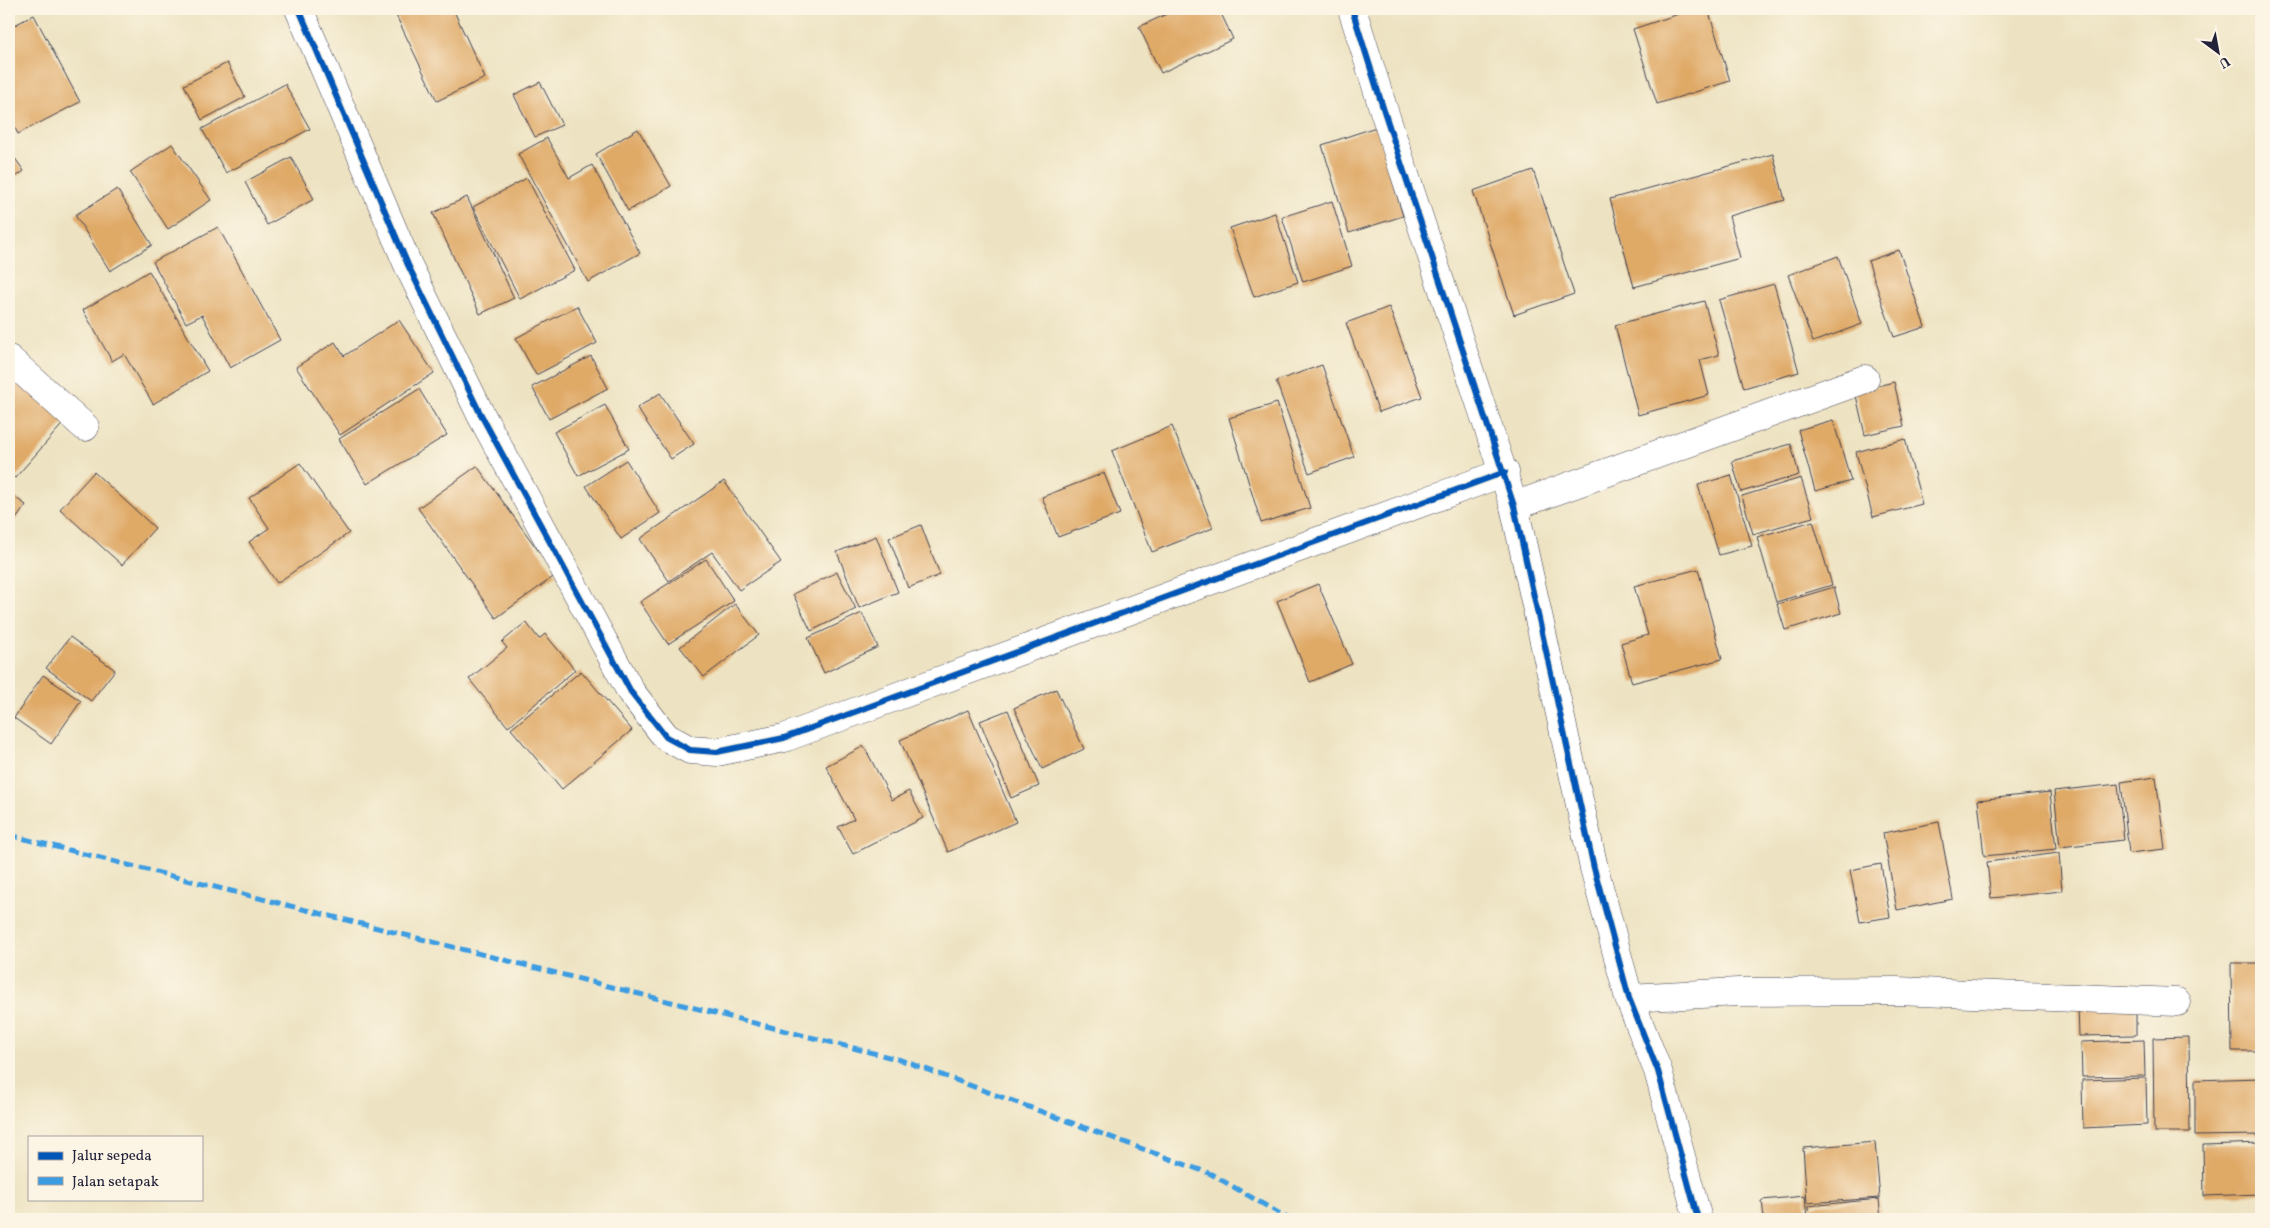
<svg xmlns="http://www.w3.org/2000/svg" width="2270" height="1228" viewBox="0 0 2270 1228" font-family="Vollkorn,serif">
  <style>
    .building { fill: #dfa966 }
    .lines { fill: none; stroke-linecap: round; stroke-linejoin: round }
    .street-casing { stroke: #403f4f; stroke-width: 29 }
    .street { stroke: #fff; stroke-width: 28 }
    .quiet { stroke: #3c9ce2; stroke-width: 5; stroke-dasharray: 10 5; stroke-linecap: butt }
    .cycleway-casing { stroke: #fcf5e5; stroke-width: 9 }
    .cycleway { stroke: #0057b8; stroke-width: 6 }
  </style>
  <rect width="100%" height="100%" fill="#fcf5e5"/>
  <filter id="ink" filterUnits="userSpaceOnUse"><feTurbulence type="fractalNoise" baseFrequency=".02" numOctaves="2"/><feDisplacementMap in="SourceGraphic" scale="10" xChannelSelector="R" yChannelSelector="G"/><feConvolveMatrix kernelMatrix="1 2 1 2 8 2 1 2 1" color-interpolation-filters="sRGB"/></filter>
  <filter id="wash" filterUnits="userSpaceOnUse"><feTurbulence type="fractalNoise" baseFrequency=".0096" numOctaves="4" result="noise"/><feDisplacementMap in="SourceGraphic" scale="20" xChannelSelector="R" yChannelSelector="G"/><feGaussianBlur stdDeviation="1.12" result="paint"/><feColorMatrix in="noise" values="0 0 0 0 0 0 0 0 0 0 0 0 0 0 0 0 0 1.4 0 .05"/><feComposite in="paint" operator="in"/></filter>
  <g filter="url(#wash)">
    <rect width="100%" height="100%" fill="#ede3c2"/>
    <g id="blocks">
      <g class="building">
        <path d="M393,9H453L485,78L437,101Z"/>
        <path d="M1177,9H1219L1233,39L1161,73L1139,27Z"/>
        <path d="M1694,9H1708L1730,81L1657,104L1633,29Z"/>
        <path d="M34,15L80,102L18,134L9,116V28Z"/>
        <path d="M227,63L245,97L202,120L184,85Z"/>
        <path d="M540,82L562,125L535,137L514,95Z"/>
        <path d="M285,84L310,129L226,173L202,129Z"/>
        <path d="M1376,127L1403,216L1349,233L1322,145Z"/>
        <path d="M638,129L671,186L628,211L596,154Z"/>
        <path d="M547,138L569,178L592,165L640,253L588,282L518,154Z"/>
        <path d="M172,144L211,200L168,229L130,172Z"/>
        <path d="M9,150L24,171L9,182Z"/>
        <path d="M1773,154L1785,200L1729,216L1740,258L1634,287L1610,199Z"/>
        <path d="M291,157L314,199L267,225L245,182Z"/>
        <path d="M1533,170L1574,294L1514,315L1473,191Z"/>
        <path d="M527,178L575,270L520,299L473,207Z"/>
        <path d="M117,189L152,245L110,271L75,215Z"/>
        <path d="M467,197L514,298L480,314L433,213Z"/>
        <path d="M1332,201L1352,266L1303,282L1282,217Z"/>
        <path d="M1275,213L1298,282L1254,297L1230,228Z"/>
        <path d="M218,227L280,340L230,368L202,315L186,323L153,262Z"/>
        <path d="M1899,250L1925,327L1894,337L1868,261Z"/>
        <path d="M1838,256L1862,324L1813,342L1788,275Z"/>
        <path d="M149,271L208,371L153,404L124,354L112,361L83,310Z"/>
        <path d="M1774,284L1799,372L1744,388L1719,300Z"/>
        <path d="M1704,301L1719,355L1700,360L1709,395L1638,415L1615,325Z"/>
        <path d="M577,306L597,343L536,375L516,338Z"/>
        <path d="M1389,307L1422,397L1379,412L1346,323Z"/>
        <path d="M399,320L434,373L340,435L296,367L335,342L344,356Z"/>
        <path d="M591,356L608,388L549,419L532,387Z"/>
        <path d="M1322,365L1354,457L1309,473L1276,381Z"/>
        <path d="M9,368L67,419L15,478L9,473Z"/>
        <path d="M1894,382L1904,426L1865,435L1855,391Z"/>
        <path d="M419,389L447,435L367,484L339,439Z"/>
        <path d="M660,393L694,444L671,459L637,408Z"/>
        <path d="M1277,403L1310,508L1261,523L1229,418Z"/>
        <path d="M605,405L629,449L578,476L554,432Z"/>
        <path d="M1833,420L1851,481L1815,491L1798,430Z"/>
        <path d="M1172,426L1213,528L1152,552L1112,451Z"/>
        <path d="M1905,439L1922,504L1873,517L1856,452Z"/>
        <path d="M1791,444L1799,475L1741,492L1732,461Z"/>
        <path d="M626,460L660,513L621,539L586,486Z"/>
        <path d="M300,463L349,533L277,583L249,542L269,528L249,498Z"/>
        <path d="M477,466L556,575L496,618L418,508Z"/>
        <path d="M94,472L155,528L122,565L60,509Z"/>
        <path d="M1104,473L1120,514L1058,537L1042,497Z"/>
        <path d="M1731,475L1752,546L1719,555L1698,485Z"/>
        <path d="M1801,478L1813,517L1753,534L1742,496Z"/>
        <path d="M724,481L781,562L739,590L712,552L669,581L640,539Z"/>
        <path d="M9,493L26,505L9,529Z"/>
        <path d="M1813,521L1832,585L1776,602L1757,537Z"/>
        <path d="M921,525L940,575L908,588L889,538Z"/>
        <path d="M876,536L898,592L859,608L837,552Z"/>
        <path d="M706,559L734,601L668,644L640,602Z"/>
        <path d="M1698,569L1722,659L1632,683L1621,643L1648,635L1634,586Z"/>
        <path d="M837,572L856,609L811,631L793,594Z"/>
        <path d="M1318,584L1352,664L1310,682L1277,601Z"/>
        <path d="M1834,587L1841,613L1785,630L1777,604Z"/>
        <path d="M735,604L759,635L704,677L680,647Z"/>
        <path d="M862,613L878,647L824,673L808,638Z"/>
        <path d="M526,622L539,639L545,634L575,670L508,727L469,679L507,648L502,642Z"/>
        <path d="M70,637L115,670L91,701L46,668Z"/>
        <path d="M581,671L632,730L562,789L511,729Z"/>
        <path d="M43,675L81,701L51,744L14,718Z"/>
        <path d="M1056,689L1084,749L1042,769L1014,708Z"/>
        <path d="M968,710L1016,822L948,852L900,740Z"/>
        <path d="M1008,710L1039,786L1011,798L980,721Z"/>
        <path d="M864,746L892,800L909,791L923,818L853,854L838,827L854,819L826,766Z"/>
        <path d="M2156,777L2165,849L2129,853L2121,782Z"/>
        <path d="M2118,784L2124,840L2060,847L2054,791Z"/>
        <path d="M2050,792L2056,849L1984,856L1978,800Z"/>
        <path d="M1939,822L1953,899L1897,910L1883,833Z"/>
        <path d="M2059,853L2062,891L1991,898L1987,862Z"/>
        <path d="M1881,864L1890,917L1860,922L1850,870Z"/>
        <path d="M2231,963H2261V1051H2232Z"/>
        <path d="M2136,1004V1035L2079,1036L2078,1006Z"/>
        <path d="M2189,1037L2190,1132H2154L2153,1038Z"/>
        <path d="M2144,1040L2145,1076L2082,1077L2081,1042Z"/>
        <path d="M2146,1078L2147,1125L2083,1128L2082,1080Z"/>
        <path d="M2261,1078V1135L2195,1136V1080Z"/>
        <path d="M1875,1142L1880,1198L1807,1203L1803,1148Z"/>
        <path d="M2261,1143V1194L2204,1196L2203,1145Z"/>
        <path d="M1805,1196L1807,1219H1764L1762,1200Z"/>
        <path d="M1879,1199L1881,1219H1809L1808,1206Z"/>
      </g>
    </g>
  </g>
  <g filter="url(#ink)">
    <use href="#blocks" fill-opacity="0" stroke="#403f4f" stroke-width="1"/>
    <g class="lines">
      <g class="street-casing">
        <g id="street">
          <path d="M299,9L408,265L480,413L631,692L666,737L690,750L717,752L784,738L1505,472"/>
          <path d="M1352,9L1384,111L1514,506L1594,868L1629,998L1658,1071L1698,1219"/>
          <path d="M9,359L85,427"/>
          <path d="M1514,506L1865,379"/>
          <path d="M1629,998L1738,992L1896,991L2177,1002"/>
        </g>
      </g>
      <use href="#street" class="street"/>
      <path class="quiet" d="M9,835L901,1060L1211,1174L1289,1219"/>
      <g class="cycleway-casing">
        <g id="cycleway">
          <path d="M299,9L408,265L480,413L631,692L666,737L690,750L717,752L784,738L1505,472"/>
          <path d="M1352,9L1384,111L1514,506L1594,868L1629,998L1658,1071L1698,1219"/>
        </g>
      </g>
      <use href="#cycleway" class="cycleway"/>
    </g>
  </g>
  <rect width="2270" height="1228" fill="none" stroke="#fcf5e5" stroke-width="30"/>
  <rect x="28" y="1136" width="175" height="65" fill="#fcf5e5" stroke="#a5a1a1"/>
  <rect x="38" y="1152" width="25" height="8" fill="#0057b8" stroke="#a5a1a1"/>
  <text x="72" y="1160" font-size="15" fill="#22223b">Jalur sepeda</text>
  <rect x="38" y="1177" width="25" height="8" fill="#3c9ce2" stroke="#a5a1a1"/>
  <text x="72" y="1186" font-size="15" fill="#22223b">Jalan setapak</text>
  <g transform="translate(2218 52) rotate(148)" stroke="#fcf5e5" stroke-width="4" paint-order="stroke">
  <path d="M0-4L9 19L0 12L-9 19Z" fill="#22223b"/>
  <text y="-8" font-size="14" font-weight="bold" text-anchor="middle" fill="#22223b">U</text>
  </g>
</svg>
